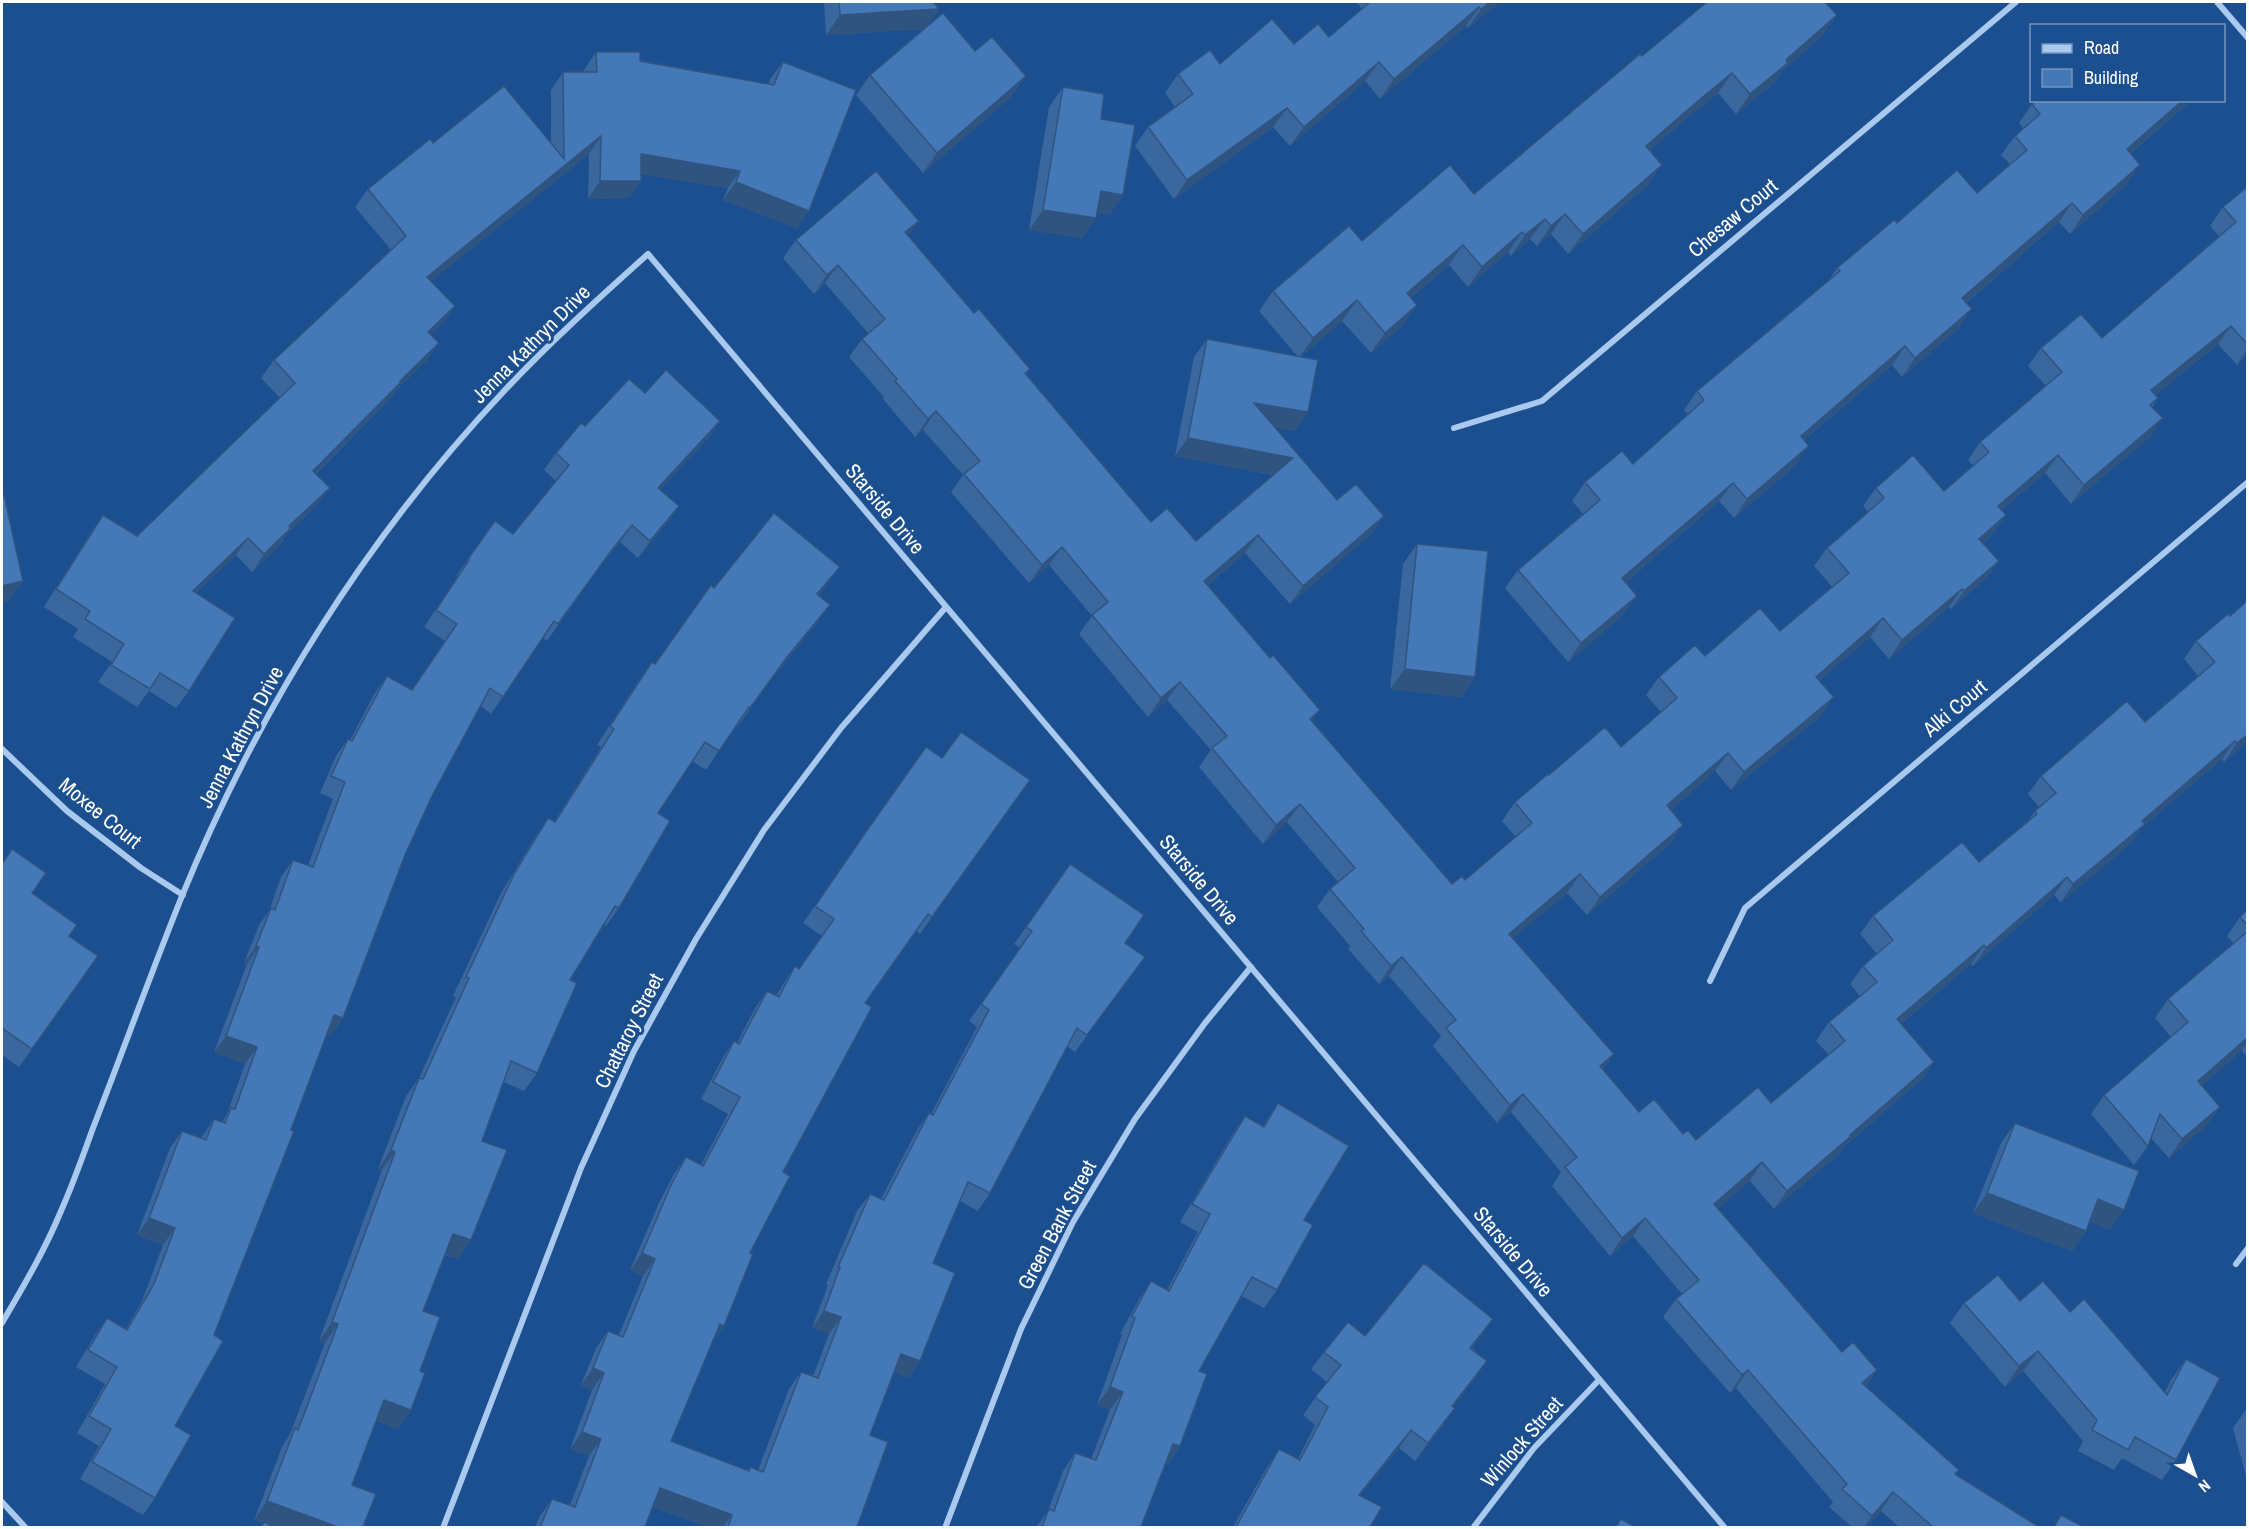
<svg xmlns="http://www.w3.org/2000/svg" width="2249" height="1529" viewBox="0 0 2249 1529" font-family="'Archivo Narrow',sans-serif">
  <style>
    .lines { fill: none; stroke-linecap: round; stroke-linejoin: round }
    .minor { stroke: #a9c9ee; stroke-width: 6 }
    .wall { fill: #3a679d }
    .shaded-wall { fill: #305480 }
    .building { fill: #4478b7; stroke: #305480; stroke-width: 1.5 }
    .labels { text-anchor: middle; stroke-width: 6; stroke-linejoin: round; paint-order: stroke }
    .street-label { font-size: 21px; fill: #fff; stroke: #1b4f8f }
  </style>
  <rect width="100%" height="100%" fill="#1b4f8f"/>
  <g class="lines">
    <g class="minor">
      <path d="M2217,2L2248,38"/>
      <path d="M1454,428L1542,401L2016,2"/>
      <path d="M2,749L67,811L141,868L183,895"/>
      <path d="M1710,981L1745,908L2248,482"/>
      <path d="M2236,1264L2248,1248"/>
      <path d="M2,1323C23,1287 45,1250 61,1211C73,1184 83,1156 93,1128C123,1051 151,973 182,896C258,710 367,536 505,390C550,342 599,298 648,254L1725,1528"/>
      <path d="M2,1502L26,1528"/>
      <path d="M443,1528L581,1168L634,1051L696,939L764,830L841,728L946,607"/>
      <path d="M945,1528L1021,1329L1073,1222L1135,1119L1205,1023L1251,967"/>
      <path d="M1473,1528L1534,1448L1599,1380"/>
    </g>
  </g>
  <g class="wall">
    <path d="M824,2H933L939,9L928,25L1012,96L923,173L856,95L870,75L923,29L826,35Z"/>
    <path d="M1356,2H1500L1468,28L1466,26L1380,99L1365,81L1290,146L1273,127L1174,199L1135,146L1148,127L1175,107L1165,93L1178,74L1294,44L1329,37L1362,9Z"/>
    <path d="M1707,2H1826L1823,35L1782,71L1774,83L1736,114L1718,93L1685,120L1650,150L1648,185L1568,254L1551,234L1537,246L1530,239L1511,256L1508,252L1468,287L1449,265L1411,298L1417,305L1403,325L1371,353L1342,321L1300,357L1308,412L1295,431L1275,427L1337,500L1384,516L1371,534L1290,604L1245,553L1208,585L1312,722L1452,884L1465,880L1516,837L1502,821L1515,802L1549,775L1621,747L1661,712L1646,695L1659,677L1705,656L1780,631L1832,587L1814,566L1827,548L1868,512L1863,506L1876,488L1944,491L1973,466L1968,460L1980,442L2046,386L2028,366L2041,348L2102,338L2219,236L2210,226L2223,207L2247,187V355L2237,365L2218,344L2155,395L2158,398L2152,407L2150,437L2071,504L2045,473L2002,510L2006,515L1993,534L1983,543L1999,561L1986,579L1951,609L1949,607L1889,659L1870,637L1819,681L1821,716L1731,790L1715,771L1671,810V843L1587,915L1567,893L1513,938L1603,1070L1639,1112L1696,1140L1771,1103L1829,1055L1816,1041L1829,1022L1860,996L1850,984L1863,966L1877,954L1860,934L1873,916L1979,862L2027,822L2035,811L2039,807L2028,794L2041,776L2145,722L2198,676L2184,659L2196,641L2228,614L2247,742L2224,762L2222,759L2140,829L2132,842L2061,902L2054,895L1973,966L1971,964L1901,1024L1934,1062L1921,1080L1844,1147L1838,1155L1774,1209L1750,1181L1717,1209L1842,1352L1877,1370L1866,1386L1955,1475L2039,1527H1899L1881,1511L1866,1527H1852L1829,1507L1833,1502L1736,1388L1730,1393L1663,1317L1676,1299L1682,1294L1633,1236L1610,1256L1552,1186L1561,1172L1511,1112L1497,1123L1433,1046L1441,1036L1389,976L1379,984L1348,949L1350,946L1317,907L1330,889L1338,882L1287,822L1263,844L1199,767L1211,750L1167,700L1148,717L1079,634L1092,616L1049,565L1029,583L951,492L963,475L923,430L915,437L883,399L884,397L849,357L862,339L868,333L825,283L814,294L783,258L796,240L919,221L908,236L974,313L1030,369L1026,374L1151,522L1196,541L1273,475L1175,456L1194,357L1207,339L1298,357L1259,311L1273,291L1362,241L1474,194L1642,56Z"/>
    <path d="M596,52L769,84L770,79L783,62L797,228L723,200L728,188L641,174V181L629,198L588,199L589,154L431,281L455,306L442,324L431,334L427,360L396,390L389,400L316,474L317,505L286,536L279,546L252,572L236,555L196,593L189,691L176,708L149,691L137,707L98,682L112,662L73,637L78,629L44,607L91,532L103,515L137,536L280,398L261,378L274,360L391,250L355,207L368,189L433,143L551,144V90L563,72H584V70Z"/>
    <path d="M1063,87L1101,119L1123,195L1109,215L1097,213L1096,218L1082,238L1029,230L1049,107Z"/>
    <path d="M2037,100H2192L2130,154L2127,184L2070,234L2059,222L1966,303L1959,328L1902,377L1892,365L1804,440L1796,465L1734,518L1719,501L1625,583L1623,615L1568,662L1505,588L1518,570L1583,514L1572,501L1585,482L1633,464L1688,414L1684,410L1697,391L1829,280L1837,268L1897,223L1977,193L2010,164L2001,155L2015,136L2023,128L2019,123L2032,104Z"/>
    <path d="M645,393L720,421L708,438L660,490L679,506L667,523L638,558L620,542L599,568L547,641L543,638L491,714L481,706L432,796L405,855L343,1018L331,1035L327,1034L175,1426L155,1498L143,1515L80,1479L99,1446L77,1433L105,1384L76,1367L95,1335L107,1318L126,1329L142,1301L163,1245L137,1235L170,1148L182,1131L201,1138L214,1119L222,1122L227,1114L245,1064L214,1052L247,964L244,963L259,925L269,911L281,877L293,860L308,865L333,799L320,793L336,756L348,739L350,740L375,693L387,676L412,689L445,641L424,627L457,577L456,576L495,521L513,534L556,481L544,470L556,453L585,426Z"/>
    <path d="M1417,544L1475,677L1461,697L1390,689L1403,564Z"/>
    <path d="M827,585L819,595L817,623L774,676L737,727L736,726L706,770L692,761L658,813L619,908L606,926L604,925L570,980L537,1073L524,1091L504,1082L482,1141L458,1259L445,1255L423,1311L420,1371L411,1410L398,1429L377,1421L264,1523L254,1520L282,1447L290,1434L325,1343L319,1341L382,1170L378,1169L406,1096L419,1078L456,997L453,996L501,893L535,837L548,818L554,822L601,747L597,745L639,680L652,662L655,664L714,588Z"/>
    <path d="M942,758L1030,780L920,934L916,931L865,1003L783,1172L750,1253L724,1326L713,1341L671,1441L748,1470L750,1467L758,1470L789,1389L801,1372L813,1376L829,1334L812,1328L828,1285L826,1284L857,1211L870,1194L881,1199L917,1130L929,1113L931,1114L977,1027L969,1021L1020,948L1014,944L1070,864L1125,943L1145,957L1075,1052L1067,1046L990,1193L978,1211L960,1201L933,1263L920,1361L908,1378L894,1372L870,1435L857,1527H709L653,1507L645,1527H535L540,1516L552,1499L570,1505L589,1456L570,1449L592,1390L581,1385L596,1348L608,1331L619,1335L643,1276L630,1270L659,1203L674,1174L686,1157L701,1165L728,1114L701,1099L722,1059L734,1041L737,1043L755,1008L767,991L776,996L783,984L795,966L799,969L822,936L803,923L870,826Z"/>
    <path d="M2,864L32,893L69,936L98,956L19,1067L2,1055Z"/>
    <path d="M2247,910V1057L2242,1050L2201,1086L2220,1107L2206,1126L2169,1158L2151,1138L2148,1146L2134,1165L2091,1114L2104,1095L2171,1037L2155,1018L2168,999L2234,944L2227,936L2240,917Z"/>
    <path d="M1278,1103L1304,1220L1277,1290L1264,1308L1241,1296L1199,1371L1180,1446L1168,1464L1166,1463L1141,1527H1036L1048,1511L1063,1471L1075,1453L1091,1459L1110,1410L1097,1405L1122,1335L1120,1334L1139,1299L1151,1281L1167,1290L1198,1232L1180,1222L1233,1133L1245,1116L1263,1126Z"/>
    <path d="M2015,1123L2110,1230L2089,1221L2086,1231L2072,1251L1973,1213L2001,1143Z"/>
    <path d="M2020,1301L2070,1312L2165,1392L2171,1380L2186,1359L2176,1460L2162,1480L2122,1458L2114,1470L2078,1451L2083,1441L2023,1371L2005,1387L1950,1323L1964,1303Z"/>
    <path d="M1365,1336L1481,1337L1472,1348L1487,1361L1453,1406L1443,1426L1415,1461L1399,1448L1360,1495L1370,1527H1233L1267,1467L1279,1449L1298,1459L1315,1425L1303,1415L1327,1382L1311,1369L1324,1352Z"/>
    <path d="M2247,1408V1480L2233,1428Z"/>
  </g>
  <g class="shaded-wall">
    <path d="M1490,2H1500L1468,28L1481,9Z"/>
    <path d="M1479,7L1466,26L1380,99L1394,79Z"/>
    <path d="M939,9L925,29L826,35L840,15Z"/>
    <path d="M1837,15L1823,35L1782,71L1774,83L1736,114L1750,94L1786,60Z"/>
    <path d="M1379,62L1365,81L1290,146L1304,127Z"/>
    <path d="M1732,73L1718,93L1685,120L1632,166L1646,146L1699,100Z"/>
    <path d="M1026,76L1012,96L923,173L937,153Z"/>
    <path d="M2183,100H2192L2113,168L2127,149Z"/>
    <path d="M1287,108L1273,127L1174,199L1187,180Z"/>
    <path d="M601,136L589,154L414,295L427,277Z"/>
    <path d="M641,154L740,171L728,188L628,172Z"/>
    <path d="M1662,165L1648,185L1568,254L1583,234Z"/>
    <path d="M2140,165L2127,184L2070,234L2083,215Z"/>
    <path d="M600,181H641L629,198L588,199Z"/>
    <path d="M736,182L809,211L797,228L723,200Z"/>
    <path d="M1101,191L1123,195L1109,215L1086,211Z"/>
    <path d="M2072,203L2059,222L1949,317L1962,298Z"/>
    <path d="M1043,210L1096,218L1082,238L1029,230Z"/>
    <path d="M1565,214L1551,234L1537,246L1551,226Z"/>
    <path d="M1545,219L1530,239L1511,256L1525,235Z"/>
    <path d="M919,221L906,239L905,232Z"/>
    <path d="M1522,232L1508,252L1468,287L1482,267Z"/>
    <path d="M1463,245L1449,265L1393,313L1407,293Z"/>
    <path d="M838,265L825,283L814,294L827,275Z"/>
    <path d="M1357,300L1342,321L1299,358L1313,338Z"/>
    <path d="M1417,305L1403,325L1371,353L1385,333Z"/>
    <path d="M455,306L442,324L416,349L428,332Z"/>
    <path d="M1972,309L1959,328L1902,377L1915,358Z"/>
    <path d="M2231,326L2218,344L2139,408L2151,390Z"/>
    <path d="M439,343L427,360L396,390L389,400L301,488L313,471L400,381Z"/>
    <path d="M1905,346L1892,365L1787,454L1801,436Z"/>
    <path d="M2247,349V355L2237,365Z"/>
    <path d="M1254,403L1308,412L1295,431L1241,422Z"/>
    <path d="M936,411L923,430L915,437L928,419Z"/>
    <path d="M2163,418L2150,437L2071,504L2084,485Z"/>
    <path d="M720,421L708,438L646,505L658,488Z"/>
    <path d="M1188,438L1293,458L1280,476L1175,456Z"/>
    <path d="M1809,446L1796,465L1734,518L1747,499Z"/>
    <path d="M2058,455L2045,473L1985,525L1998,506Z"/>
    <path d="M1733,483L1719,501L1608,597L1622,578Z"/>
    <path d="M330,488L317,505L286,536L279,546L252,572L264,554L289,526Z"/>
    <path d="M679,506L667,523L638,558L650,541Z"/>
    <path d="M2006,515L1993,534L1966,557L1979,539Z"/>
    <path d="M1384,516L1371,534L1290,604L1303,586Z"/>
    <path d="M632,525L620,542L599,568L547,641L611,551Z"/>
    <path d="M1258,535L1245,553L1191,599L1204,581Z"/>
    <path d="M248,538L236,555L180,608L193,591Z"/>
    <path d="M1062,547L1049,565L1029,583L1042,565Z"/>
    <path d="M1999,561L1986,579L1951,609L1964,591Z"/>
    <path d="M840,567L827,585L804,613L817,594Z"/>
    <path d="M23,581L9,601L2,603V586Z"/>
    <path d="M1962,589L1949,607L1889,659L1902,640Z"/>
    <path d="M1637,596L1623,615L1568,662L1581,643Z"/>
    <path d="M830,605L817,623L774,676L737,727L787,657Z"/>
    <path d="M1883,618L1870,637L1803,695L1816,677Z"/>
    <path d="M1405,669L1475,677L1461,697L1390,689Z"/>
    <path d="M1180,682L1167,700L1148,717L1161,698Z"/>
    <path d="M1834,697L1821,716L1731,790L1744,772Z"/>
    <path d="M1320,710L1307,728L1310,719Z"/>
    <path d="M2247,735V742L2224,762L2237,743Z"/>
    <path d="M2235,741L2222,759L2140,829L2132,842L2061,902L2073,884L2142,821Z"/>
    <path d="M1728,753L1715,771L1655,824L1667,805Z"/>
    <path d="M1300,804L1287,822L1263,844L1276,825Z"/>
    <path d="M1683,825L1671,843L1587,915L1600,897Z"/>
    <path d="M1580,874L1567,893L1497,952L1509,934Z"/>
    <path d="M2067,877L2054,895L1973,966L1986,948Z"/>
    <path d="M1984,945L1971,964L1884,1038L1897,1019Z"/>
    <path d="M256,946L259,947L247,964L244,963Z"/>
    <path d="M1402,957L1389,976L1379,984L1391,966Z"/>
    <path d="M334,1015L343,1018L331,1035L322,1032Z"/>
    <path d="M226,1036L257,1047L245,1064L214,1052Z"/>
    <path d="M2247,1038V1043L2242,1050L2184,1101L2198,1081Z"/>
    <path d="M1614,1054L1601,1073L1600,1066Z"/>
    <path d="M1934,1062L1921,1080L1844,1147L1838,1155L1774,1209L1787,1191L1850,1135Z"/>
    <path d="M1523,1094L1511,1112L1497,1123L1510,1105Z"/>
    <path d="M2220,1107L2206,1126L2169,1158L2182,1139Z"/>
    <path d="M391,1150L395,1152L382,1170L378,1169Z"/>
    <path d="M1762,1162L1750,1181L1701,1223L1714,1204Z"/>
    <path d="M1987,1193L2086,1231L2072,1251L1973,1213Z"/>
    <path d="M2098,1199L2124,1210L2110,1230L2084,1219Z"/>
    <path d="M149,1218L175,1228L163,1245L137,1235Z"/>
    <path d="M1645,1218L1633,1236L1610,1256L1622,1238Z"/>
    <path d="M453,1234L471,1240L458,1259L440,1253Z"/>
    <path d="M642,1253L655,1259L643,1276L630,1270Z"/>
    <path d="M824,1311L841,1317L829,1334L812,1328Z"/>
    <path d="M1493,1319L1481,1337L1458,1365L1470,1348Z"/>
    <path d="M332,1322L338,1324L325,1343L319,1341Z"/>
    <path d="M720,1324L724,1326L712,1343Z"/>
    <path d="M2038,1351L2023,1371L2005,1387L2019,1366Z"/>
    <path d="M901,1354L920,1361L908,1378L889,1371Z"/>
    <path d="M1487,1361L1475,1379L1440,1424L1452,1406Z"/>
    <path d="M593,1368L604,1373L592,1390L581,1385Z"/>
    <path d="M1748,1370L1736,1388L1730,1393L1742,1375Z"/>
    <path d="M1877,1370L1864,1388L1862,1383Z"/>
    <path d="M1110,1387L1123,1392L1110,1410L1097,1405Z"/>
    <path d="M384,1400L411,1410L398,1429L371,1419Z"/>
    <path d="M1455,1408L1443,1426L1415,1461L1428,1443Z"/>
    <path d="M1411,1430L1399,1448L1346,1512L1359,1495Z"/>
    <path d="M582,1432L601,1439L589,1456L570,1449Z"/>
    <path d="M1173,1444L1180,1446L1168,1464L1161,1461Z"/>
    <path d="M660,1488L732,1515L723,1527H709L648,1505Z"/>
    <path d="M1893,1492L1881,1511L1866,1527H1864L1872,1516Z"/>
    <path d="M267,1501L338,1527H276L254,1520Z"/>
  </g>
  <g class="building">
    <path d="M839,2H933L939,9L840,15Z"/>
    <path d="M1370,2H1490L1481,9L1479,7L1394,79L1379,62L1304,127L1287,108L1187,180L1148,127L1193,94L1178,74L1210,50L1220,64L1272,19L1294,44L1318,24L1329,37Z"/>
    <path d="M1707,2H1825L1837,15L1786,60L1788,63L1750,94L1732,73L1699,100L1646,146L1662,165L1583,234L1565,214L1551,226L1545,219L1525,235L1522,232L1482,267L1463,245L1407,293L1417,305L1385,333L1357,300L1313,338L1273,291L1349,226L1362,241L1450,165L1474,194L1640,54L1642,56Z"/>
    <path d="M943,13L975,51L992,37L1026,76L937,153L870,75Z"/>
    <path d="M596,52H640V61L774,85L783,62L856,90L809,211L736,182L740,171L641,154V181H600L601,136L427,277L455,306L428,332L439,343L400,381L401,382L313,471L330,488L289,526L291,528L264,554L248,538L193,591L235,618L189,691L160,673L150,689L111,665L124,644L85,619L90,611L56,589L103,515L137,536L295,383L274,360L406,236L368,189L430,139L433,143L504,86L564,159L563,72H597Z"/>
    <path d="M1063,87L1104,94L1101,119L1135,125L1123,195L1101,191L1096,218L1043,210Z"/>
    <path d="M2037,100H2183L2127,149L2140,165L2083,215L2072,203L1962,298L1972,309L1915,358L1905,346L1801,436L1809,446L1747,499L1733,483L1622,578L1637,596L1581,643L1518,570L1600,500L1585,482L1622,451L1633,464L1704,400L1697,391L1840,271L1837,268L1894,220L1897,223L1957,170L1977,193L2027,150L2015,136L2040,114L2032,104Z"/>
    <path d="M876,171L919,221L905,232L974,313L979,309L1030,369L1025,373L1151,522L1167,508L1196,541L1293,458L1188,438L1207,339L1318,360L1308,412L1254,403L1337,500L1356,484L1384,516L1303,586L1258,535L1204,581L1270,658L1273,655L1320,710L1310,719L1452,884L1462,876L1465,880L1532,823L1515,802L1548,774L1549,775L1605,727L1621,747L1677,698L1659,677L1695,645L1705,656L1760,608L1780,631L1849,573L1827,548L1884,498L1876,488L1913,455L1944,491L1989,452L1980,442L2062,372L2041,348L2081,314L2102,338L2236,222L2223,207L2247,187V344L2231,326L2151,390L2158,398L2150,405L2163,418L2084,485L2058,455L1998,506L2006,515L1979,539L1999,561L1964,591L1962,589L1902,640L1883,618L1816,677L1834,697L1744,772L1728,753L1667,805L1683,825L1600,897L1580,874L1509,934L1614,1054L1600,1066L1639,1112L1654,1099L1683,1134L1688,1130L1696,1140L1758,1087L1771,1103L1845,1041L1829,1022L1877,982L1863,966L1893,940L1873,916L1962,842L1979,862L2037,814L2035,811L2056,793L2041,776L2127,701L2145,722L2215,662L2196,641L2228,614L2230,616L2247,601V735L2237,743L2235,741L2142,821L2145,824L2073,884L2067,877L1986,948L1984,945L1897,1019L1934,1062L1850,1135L1851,1136L1787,1191L1762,1162L1714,1204L1842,1352L1853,1342L1877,1370L1862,1383L1959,1470L1955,1474L2039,1527H1933L1893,1492L1872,1516L1842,1489L1847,1484L1748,1370L1742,1375L1676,1299L1699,1280L1645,1218L1622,1238L1565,1167L1577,1157L1523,1094L1510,1105L1446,1028L1456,1020L1402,957L1391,966L1361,931L1364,929L1330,889L1355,868L1300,804L1276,825L1212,748L1227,736L1180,682L1161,698L1092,615L1108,602L1062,547L1042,565L964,474L980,461L936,411L928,419L895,381L897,379L862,339L885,319L838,265L827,275L796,240Z"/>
    <path d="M666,370L720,421L658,488L679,506L650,541L632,525L611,551L558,624L554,621L503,697L490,688L432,796L405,855L343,1018L334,1015L291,1130L294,1131L214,1335L223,1341L175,1426L191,1435L155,1498L92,1462L111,1429L89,1416L117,1367L88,1350L107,1318L127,1330L154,1284L175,1228L149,1218L182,1131L206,1140L214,1119L225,1123L231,1108L235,1109L257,1047L226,1036L259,947L256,946L271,908L275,910L293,860L313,867L345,782L331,776L348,739L352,741L387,676L412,690L457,624L436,610L469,560L468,559L495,521L513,534L569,465L556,453L581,423L585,426L629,379L645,393Z"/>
    <path d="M2,495H4L23,581L2,586Z"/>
    <path d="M774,513L840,567L817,594L830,605L787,657L750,708L749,707L719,751L705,742L658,813L670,821L619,908L615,906L570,980L577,983L537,1073L511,1061L482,1141L507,1150L471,1240L453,1234L423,1311L440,1317L420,1371L425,1373L411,1410L384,1400L352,1485L376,1494L363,1527H338L267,1501L295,1428L298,1430L338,1324L332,1322L395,1152L391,1150L419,1078L423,1079L469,978L466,977L514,874L548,818L555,822L614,729L610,726L652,662L655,664L711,585L714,588Z"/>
    <path d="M1417,544L1488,551L1475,677L1405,669Z"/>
    <path d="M961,732L1030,780L932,917L928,914L865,1003L872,1007L783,1172L790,1176L750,1253L753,1254L724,1326L720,1324L671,1441L749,1471L750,1467L763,1472L801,1372L818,1378L841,1317L824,1311L840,1267H838L870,1194L884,1200L929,1113L933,1115L989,1010L981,1004L1032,931L1026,927L1070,864L1144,915L1125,943L1145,957L1087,1035L1077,1028L990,1193L968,1182L933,1263L955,1273L920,1361L901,1354L870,1435L888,1442L857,1527H728L732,1515L660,1488L645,1527H540L552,1499L575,1507L601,1439L582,1432L604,1373L593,1368L608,1331L623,1337L655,1259L642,1253L671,1185L686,1157L703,1166L740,1097L713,1082L734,1041L739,1044L767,991L779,997L795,966L799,969L834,919L815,906L870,826L926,747L942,758Z"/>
    <path d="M12,849L46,873L32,893L77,925L69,936L98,956L32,1049L2,1028V864Z"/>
    <path d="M2247,910V925L2240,917Z"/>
    <path d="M2247,932V1038L2198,1081L2220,1107L2182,1139L2160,1114L2148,1146L2104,1095L2188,1022L2168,999Z"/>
    <path d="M1278,1103L1349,1146L1304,1220L1313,1225L1277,1290L1252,1277L1199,1371L1207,1374L1180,1446L1173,1444L1141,1527H1042L1049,1509L1054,1511L1075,1453L1096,1460L1123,1392L1110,1387L1135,1318L1132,1316L1151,1281L1169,1291L1210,1214L1192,1204L1245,1116L1264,1127Z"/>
    <path d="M2015,1123L2139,1171L2124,1210L2098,1199L2086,1231L1987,1193Z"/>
    <path d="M1424,1263L1493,1319L1470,1348L1487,1361L1452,1406L1455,1408L1428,1443L1411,1430L1359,1495L1382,1507L1370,1527H1236L1279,1449L1300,1460L1328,1407L1315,1397L1341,1365L1324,1352L1348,1322L1365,1336Z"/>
    <path d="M1998,1275L2020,1301L2043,1281L2070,1312L2084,1299L2167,1395L2186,1359L2220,1378L2176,1460L2135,1437L2128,1450L2092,1430L2097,1420L2038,1351L2019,1366L1964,1303Z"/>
    <path d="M2061,1515L2084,1527H2054Z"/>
    <path d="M1621,1519L1635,1527H1616Z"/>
    <path d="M265,1522L272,1527H260Z"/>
  </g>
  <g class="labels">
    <g class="street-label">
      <text transform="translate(1733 218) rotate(-40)" y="7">Chesaw Court</text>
      <text transform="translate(531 344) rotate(-45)" y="7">Jenna Kathryn Drive</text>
      <text transform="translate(885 509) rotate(50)" y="7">Starside Drive</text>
      <text transform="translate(1955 708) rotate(-40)" y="7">Alki Court</text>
      <text transform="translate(241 737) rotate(-62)" y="7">Jenna Kathryn Drive</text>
      <text transform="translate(100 813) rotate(39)" y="7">Moxee Court</text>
      <text transform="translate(1199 880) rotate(50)" y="7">Starside Drive</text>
      <text transform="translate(629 1031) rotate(-63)" y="7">Chattaroy Street</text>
      <text transform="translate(1057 1225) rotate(-62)" y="7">Green Bank Street</text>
      <text transform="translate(1513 1252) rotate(50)" y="7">Starside Drive</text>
      <text transform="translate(1522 1442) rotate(-49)" y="7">Winlock Street</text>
    </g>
  </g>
  <rect width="2249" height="1529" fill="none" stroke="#ffffff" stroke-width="6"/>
  <rect x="2030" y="24" width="195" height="78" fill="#1b4f8f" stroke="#7695bc" stroke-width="1.5"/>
  <rect x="2042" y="44" width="30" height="9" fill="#a9c9ee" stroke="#7695bc" stroke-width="1.5"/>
  <text x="2084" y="54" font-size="18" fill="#ffffff">Road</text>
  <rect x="2042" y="69" width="30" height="18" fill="#4478b7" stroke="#7695bc" stroke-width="1.5"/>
  <text x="2084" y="84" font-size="18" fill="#ffffff">Building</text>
  <g transform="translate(2195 1475) rotate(140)" stroke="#1b4f8f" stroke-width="4.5" paint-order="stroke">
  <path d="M0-4.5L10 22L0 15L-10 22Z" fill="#ffffff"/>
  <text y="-9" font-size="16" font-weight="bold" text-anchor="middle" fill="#ffffff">N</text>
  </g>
</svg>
